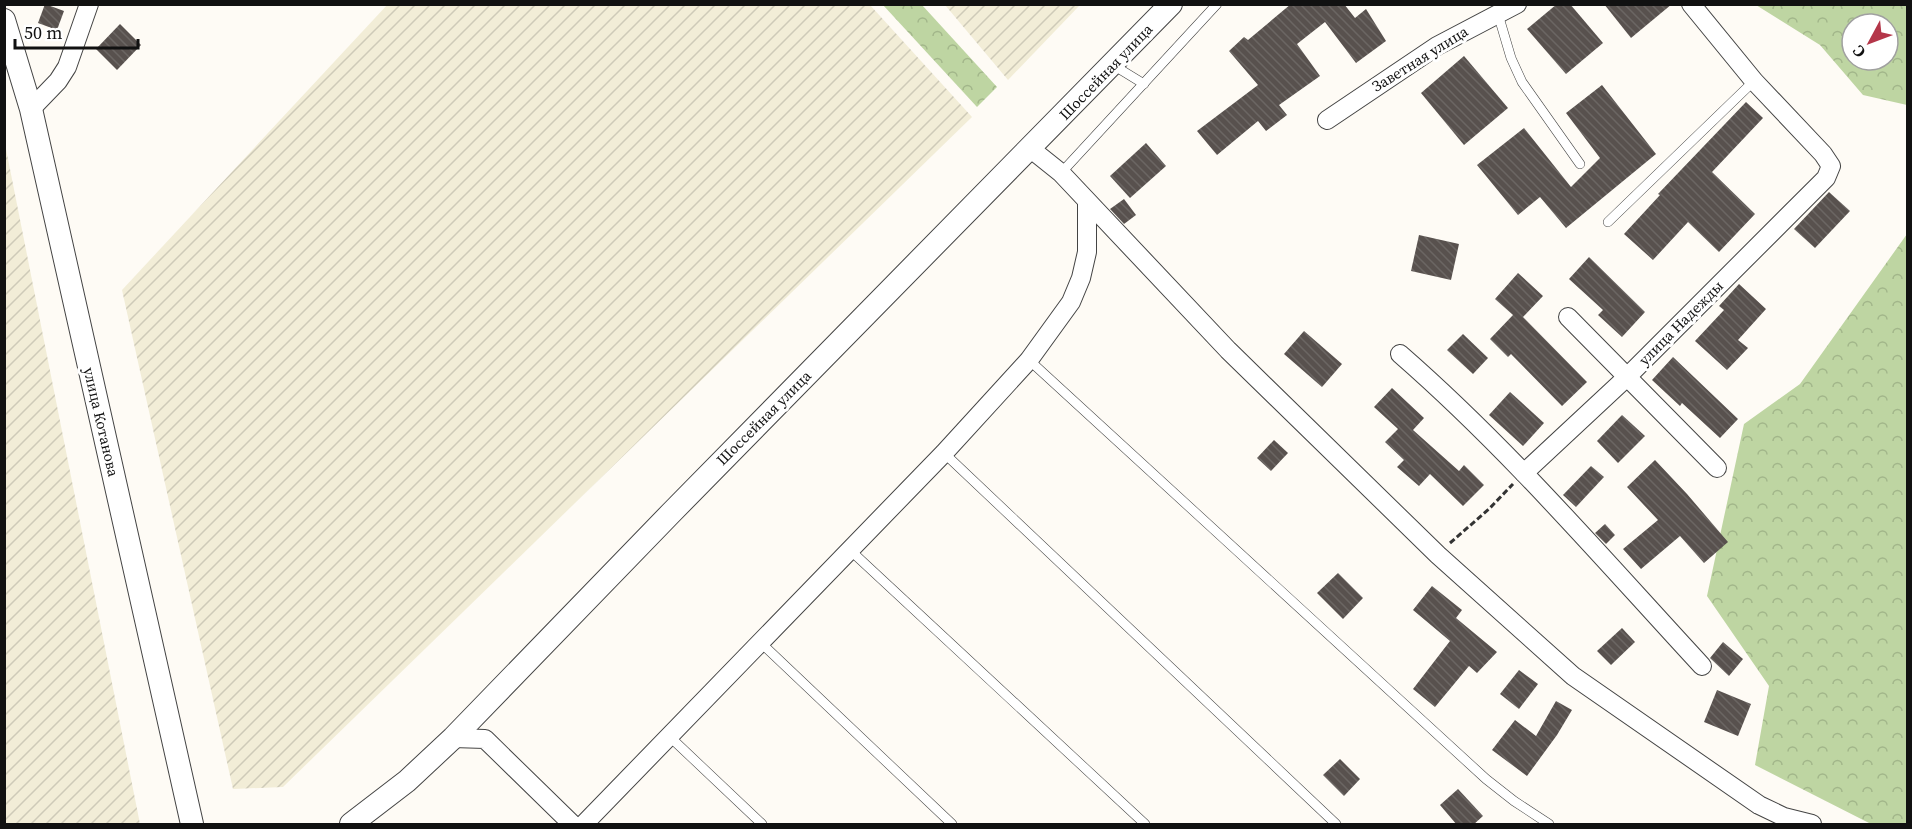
<svg xmlns="http://www.w3.org/2000/svg" width="1912" height="829" viewBox="0 0 1912 829" font-family="'Source Serif 4',serif">
  <style>
    .farmland { fill: url(#farmland-furrows) }
    .forest { fill: url(#forest-crowns); fill-rule: evenodd }
    .building { fill: url(#building-back-hatch) }
    .lines { fill: none; stroke-linecap: round; stroke-linejoin: round }
    .service-casing { stroke: #444; stroke-width: 10 }
    .minor-casing { stroke: #444; stroke-width: 20 }
    .tertiary-casing { stroke: #444; stroke-width: 24 }
    .path { stroke: #333; stroke-width: 3; stroke-dasharray: 6 3; stroke-linecap: butt }
    .service { stroke: #fff; stroke-width: 9 }
    .minor { stroke: #fff; stroke-width: 18 }
    .tertiary { stroke: #fff; stroke-width: 22 }
    .labels { text-anchor: middle; stroke-width: 6; stroke-linejoin: round; paint-order: stroke }
    .street-label { font-size: 15px; fill: #111; stroke: #fff }
  </style>
  <defs>
    <pattern id="farmland-furrows" width="10" height="10" patternUnits="userSpaceOnUse" patternTransform="scale(1.5)"><rect width="10" height="10" fill="#f2edd7"/><path d="M-1 1l2-2M0 10L10 0M9 11l2-2" fill="none" stroke="#cecab8"/></pattern>
    <pattern id="forest-crowns" width="20" height="18" patternUnits="userSpaceOnUse" patternTransform="scale(1.5)"><rect width="20" height="18" fill="#bed5a2"/><path d="M2 6a3 3 0 1 1 6 0M12 15a3 3 0 1 1 6 0" fill="none" stroke="#a2b68a"/></pattern>
    <pattern id="building-back-hatch" width="6" height="6" patternUnits="userSpaceOnUse" patternTransform="scale(1.5)"><rect width="6" height="6" fill="#58514e"/><path d="M-1 5l2 2M0 0l6 6M5-1l2 2" fill="none" stroke="#6b6663"/></pattern>
  </defs>
  <rect width="100%" height="100%" fill="#fefbf5"/>
  <g class="farmland">
    <path d="M388,4L870,5L972,117L283,787L233,789L122,290Z"/>
    <path d="M945,5H1080L1008,80Z"/>
    <path d="M5,144L140,824H5Z"/>
  </g>
  <g class="forest">
    <path d="M883,5H922L997,87L977,107Z"/>
    <path d="M1756,5H1907V105L1863,95L1820,45ZM1852,24H1888V60H1852Z"/>
    <path d="M1907,234V824H1871L1755,765L1769,686L1707,596L1744,424L1800,384Z"/>
  </g>
  <g class="building">
    <path d="M45,4L64,11L57,30L38,23Z"/>
    <path d="M1291,4H1344L1355,18L1366,9L1386,41L1356,63L1325,22L1297,44L1320,76L1279,105L1287,115L1266,131L1258,121L1217,155L1197,131L1258,85L1229,51L1244,37L1248,40Z"/>
    <path d="M1557,4H1570L1603,43L1566,74L1527,29Z"/>
    <path d="M1604,4H1672L1631,38Z"/>
    <path d="M120,24L141,45L117,70L96,49Z"/>
    <path d="M1464,56L1508,108L1464,145L1421,93Z"/>
    <path d="M1602,85L1656,154L1566,228L1540,197L1518,215L1477,165L1524,128L1571,187L1600,158L1566,113Z"/>
    <path d="M1746,102L1763,118L1712,172L1755,214L1719,252L1688,222L1653,260L1624,234L1660,195L1658,194Z"/>
    <path d="M1146,143L1166,166L1130,198L1110,176Z"/>
    <path d="M1829,192L1850,211L1815,248L1794,229Z"/>
    <path d="M1124,199L1136,215L1124,224L1110,209Z"/>
    <path d="M1419,235L1459,244L1451,280L1411,271Z"/>
    <path d="M1589,257L1645,312L1622,337L1598,315L1603,310L1569,279Z"/>
    <path d="M1518,273L1543,296L1523,317L1587,382L1562,406L1511,354L1508,357L1490,339L1513,315L1495,299Z"/>
    <path d="M1739,284L1766,309L1738,340L1748,348L1727,370L1695,341L1724,310L1719,306Z"/>
    <path d="M1304,331L1342,364L1322,387L1284,354Z"/>
    <path d="M1463,334L1488,358L1473,374L1447,350Z"/>
    <path d="M1673,357L1738,419L1720,438L1682,403L1680,406L1652,380Z"/>
    <path d="M1392,388L1424,418L1413,430L1459,471L1464,465L1484,485L1463,506L1430,474L1419,486L1397,467L1404,460L1385,442L1398,429L1374,407Z"/>
    <path d="M1510,392L1544,423L1523,446L1489,415Z"/>
    <path d="M1622,415L1645,436L1618,463L1597,441Z"/>
    <path d="M1274,440L1288,453L1271,471L1257,458Z"/>
    <path d="M1655,460L1687,494L1728,542L1704,563L1680,536L1641,569L1623,549L1658,520L1627,487Z"/>
    <path d="M1591,466L1604,477L1576,507L1563,495Z"/>
    <path d="M1605,524L1615,535L1606,544L1595,533Z"/>
    <path d="M1338,573L1363,598L1343,619L1317,593Z"/>
    <path d="M1432,586L1462,610L1456,618L1497,652L1477,673L1469,666L1435,707L1413,689L1450,641L1413,610Z"/>
    <path d="M1622,628L1635,642L1611,665L1597,651Z"/>
    <path d="M1723,642L1743,659L1729,676L1710,658Z"/>
    <path d="M1519,670L1538,684L1519,709L1500,694Z"/>
    <path d="M1717,690L1751,704L1738,736L1704,722Z"/>
    <path d="M1556,701L1572,710L1557,735L1527,776L1492,750L1515,720L1536,736Z"/>
    <path d="M1340,759L1360,779L1344,796L1323,775Z"/>
    <path d="M1458,789L1483,816L1473,825H1457L1440,805Z"/>
  </g>
  <g class="lines">
    <g class="service-casing">
      <g id="service">
        <path d="M1498,14L1511,58L1522,82L1580,164"/>
        <path d="M1113,65L1144,84"/>
        <path d="M1061,173L1217,4"/>
        <path d="M1608,222L1754,81"/>
        <path d="M1029,360L1486,779L1514,801L1549,824"/>
        <path d="M944,453L1336,824"/>
        <path d="M850,550L1145,824"/>
        <path d="M760,642L952,824"/>
        <path d="M669,736L762,824"/>
      </g>
    </g>
    <g class="minor-casing">
      <g id="minor">
        <path d="M31,109L58,81L67,67L89,4"/>
        <path d="M1327,120L1437,46L1517,4"/>
        <path d="M1031,149L1061,173L1228,350L1438,555L1573,676L1759,805L1784,817L1812,824"/>
        <path d="M1568,317L1717,468"/>
        <path d="M1400,354C1509,449 1604,560 1702,666"/>
        <path d="M1524,473L1627,377L1826,178L1831,166L1823,154L1754,81L1691,4"/>
        <path d="M453,738L485,739L572,824"/>
        <path d="M584,824L944,453L1029,360L1071,302L1081,278L1087,252V202"/>
      </g>
    </g>
    <g class="tertiary-casing">
      <g id="tertiary">
        <path d="M4,20L31,109L192,824"/>
        <path d="M351,824L407,781L453,738L671,513L1171,4"/>
      </g>
    </g>
    <path class="path" d="M1450,543L1489,509L1513,484"/>
    <use href="#service" class="service"/>
    <use href="#minor" class="minor"/>
    <use href="#tertiary" class="tertiary"/>
  </g>
  <g class="labels">
    <g class="street-label">
      <text transform="translate(1420 59) rotate(-32)" y="5">Заветная улица</text>
      <text transform="translate(1106 72) rotate(-46)" y="5">Шоссейная улица</text>
      <text transform="translate(1681 323) rotate(-45)" y="5">улица Надежды</text>
      <text transform="translate(764 418) rotate(-45)" y="5">Шоссейная улица</text>
      <text transform="translate(101 422) rotate(77)" y="5">улица Котанова</text>
    </g>
  </g>
  <rect width="1912" height="829" fill="none" stroke="#111111" stroke-width="12"/>
  <g transform="translate(1870 42) rotate(229)"><circle r="28" fill="#ffffff" stroke="#a0a0a0" stroke-width="1.5"/>
  <path d="M0-4.5L10 22L0 15L-10 22Z" fill="#b43649"/>
  <text y="-9" font-size="16" font-weight="bold" text-anchor="middle" fill="#111111">С</text>
  </g>
  <path d="M15 39v9h123v-9" fill="none" stroke="#111111" stroke-width="3"/>
  <text x="24" y="39" font-size="18" fill="#111111" stroke="#ffffff" stroke-width="4.5" paint-order="stroke">50 m</text>
</svg>
